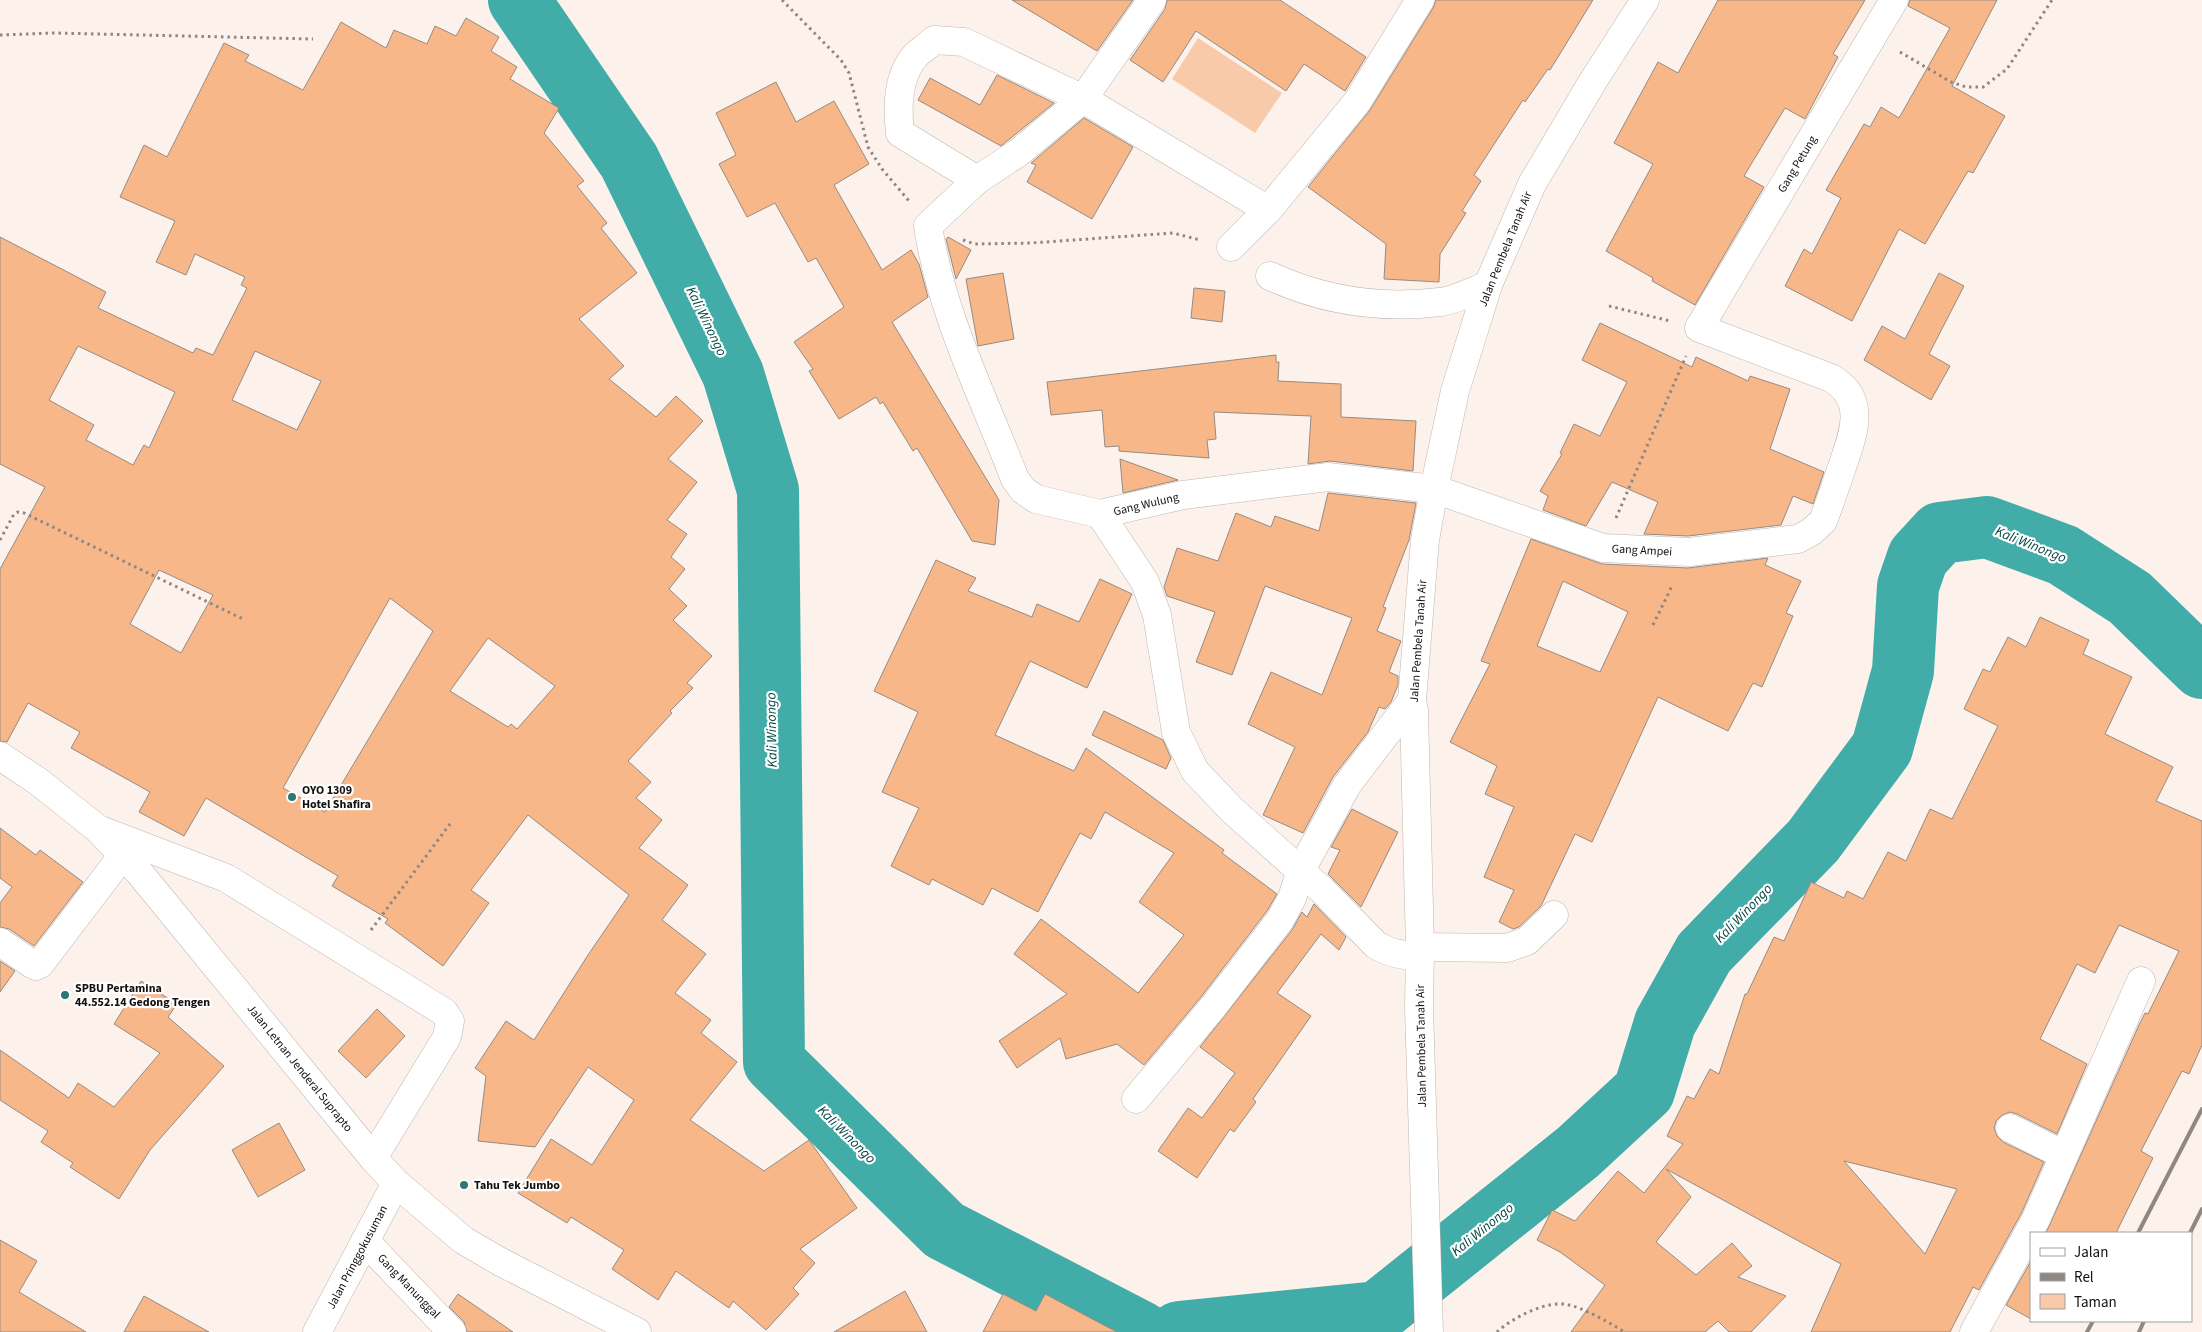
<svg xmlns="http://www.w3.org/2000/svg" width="2202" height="1332" viewBox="0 0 2202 1332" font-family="'Source Sans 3',sans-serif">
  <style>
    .green { fill: #f8caaa }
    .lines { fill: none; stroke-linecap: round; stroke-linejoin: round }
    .river { stroke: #41aca8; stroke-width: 62 }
    .building { fill: #f8b789; stroke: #948b84; fill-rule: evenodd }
    .minor-casing { stroke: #bfb5ae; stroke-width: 29 }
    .major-casing { stroke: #bfb5ae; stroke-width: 29 }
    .path { stroke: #8d8681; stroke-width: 3; stroke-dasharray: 2.5 4; stroke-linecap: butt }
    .minor { stroke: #fff; stroke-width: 28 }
    .major { stroke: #fff; stroke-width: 28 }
    .rail { stroke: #8e8783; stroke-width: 4 }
    .poi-dot { fill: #2e7774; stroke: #fff; stroke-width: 2 }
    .labels { text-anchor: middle; stroke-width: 4.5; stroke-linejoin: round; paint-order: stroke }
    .street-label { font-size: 12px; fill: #120f0d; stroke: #fff }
    .poi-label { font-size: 12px; font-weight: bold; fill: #120f0d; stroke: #fff; text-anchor: start }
    .water-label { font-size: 14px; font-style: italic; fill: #014543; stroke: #fff }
  </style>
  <rect width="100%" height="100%" fill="#fdf2eb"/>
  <path class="green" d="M1198,38L1282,93L1255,133L1172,79Z"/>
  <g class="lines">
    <g class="river">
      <path d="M519,0L629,161L733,374L768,490L774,1062L944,1230L1141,1332"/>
      <path d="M1179,1332L1378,1312L1578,1152L1644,1091L1665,1023L1704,953L1813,841L1882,748L1903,671L1908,586L1918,557L1940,533L1987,527L2063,555L2130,598L2202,668"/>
    </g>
  </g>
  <g class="building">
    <path d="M1012,0H1133L1097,51Z"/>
    <path d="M1167,0H1280L1366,57L1345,91L1304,64L1286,91L1196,31L1163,82L1130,60L1165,9Z"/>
    <path d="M1436,0H1593L1550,70L1548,69L1525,102L1523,100L1474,175L1481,181L1462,211L1466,213L1440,254L1439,282L1384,279L1386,244L1308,187L1370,110L1433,8Z"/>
    <path d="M1718,0H1865L1833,54L1838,57L1805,119L1785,108L1744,176L1764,187L1695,305L1652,281L1653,278L1606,251L1653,164L1614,143L1658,62L1678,73Z"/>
    <path d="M1910,0H1997L1952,86L2005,116L1973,173L1968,171L1925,244L1899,229L1852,321L1785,286L1804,249L1812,254L1841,198L1826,190L1864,124L1870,127L1881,107L1899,118L1950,28L1908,6Z"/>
    <path d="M466,18L499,37L491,51L517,67L510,79L559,108L544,133L584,181L577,186L607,223L601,228L637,273L579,319L624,366L609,379L656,417L676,396L703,421L668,459L697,482L667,520L687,534L671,557L685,569L669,589L687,606L673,620L712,656L687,683L693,688L670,711L672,713L628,761L651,782L636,798L662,820L639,848L688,885L662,920L706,954L675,993L711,1020L701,1033L737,1062L690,1120L764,1171L809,1140L857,1208L800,1249L815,1263L793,1288L799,1294L766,1330L733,1301L729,1308L676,1271L658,1300L612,1269L624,1250L571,1217L567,1223L518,1193L551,1139L592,1165L634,1100L588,1067L535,1147L478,1141L486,1076L475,1068L506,1021L534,1040L588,955L629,895L528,815L471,890L489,903L443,966L385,923L388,919L332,886L338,876L206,798L184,836L139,812L150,792L71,748L80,732L28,703L7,742L0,741V569L45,487L0,464V237L106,292L98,308L193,353L196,348L213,355L247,288L241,285L245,277L195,254L186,275L156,262L175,221L120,197L144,145L167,157L224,43L249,55L245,61L303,90L341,22L386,48L394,30L427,44L435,26L456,36ZM78,346L175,392L149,448L144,445L133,465L86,440L94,425L49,400ZM255,351L321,381L297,430L232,400ZM159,570L213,595L181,653L130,624ZM390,598L433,631L325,812L283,788ZM488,638L555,686L517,729L511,724L508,727L450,691Z"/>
    <path d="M997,75L1054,103L1001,146L918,100L930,78L980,105Z"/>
    <path d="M776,82L796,122L834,101L869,164L834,185L882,270L911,250L919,264L928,297L892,322L999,500L995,545L972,541L917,448L913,451L883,402L880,404L876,397L839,419L809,371L813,369L794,342L844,307L816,258L808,262L775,203L747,217L719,164L736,155L716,113Z"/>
    <path d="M1084,118L1133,147L1092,219L1027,182L1036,165L1031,163Z"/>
    <path d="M948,237L971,250L956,279L946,239Z"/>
    <path d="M1003,273L1014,339L978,346L966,279Z"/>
    <path d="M1939,273L1964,286L1929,354L1950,366L1931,400L1864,360L1882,326L1905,339Z"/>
    <path d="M1194,288L1225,291L1222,322L1191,318Z"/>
    <path d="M1600,323L1692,367L1696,357L1748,381L1750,376L1790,389L1770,449L1824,472L1813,504L1793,496L1781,525L1688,536L1644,534L1658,502L1612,482L1586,526L1543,510L1548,496L1540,491L1562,454L1560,453L1574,424L1600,436L1627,382L1582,360Z"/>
    <path d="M1276,355V362H1279L1278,381L1341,384V417L1416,421L1413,471L1330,461L1308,464L1311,416L1214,412L1216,439L1207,440L1209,458L1119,451V446L1105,447L1102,410L1051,415L1047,382Z"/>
    <path d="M1120,459L1178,480L1123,493Z"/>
    <path d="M1328,493L1416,503L1409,540L1383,607L1386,608L1377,631L1401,641L1389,672L1398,676V685L1391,702L1385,709L1379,707L1368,732L1333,777L1303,833L1263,815L1295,747L1248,724L1271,672L1322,695L1352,618L1265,586L1232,675L1196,662L1215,612L1167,596L1164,587L1177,548L1218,561L1236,513L1271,527L1275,516L1319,531Z"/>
    <path d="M1531,539L1602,564L1688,568L1768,558L1765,565L1801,581L1786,613L1793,616L1762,687L1753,683L1728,731L1658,697L1592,842L1575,834L1541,906L1519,927L1513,929L1499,922L1514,890L1484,877L1514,807L1485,794L1497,766L1450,742L1490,664L1481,661ZM1563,581L1628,612L1600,672L1537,646Z"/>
    <path d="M936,560L976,578L968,591L1032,617L1037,604L1079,622L1100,579L1132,594L1087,688L1030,661L995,735L1074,771L1086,748L1224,850L1222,853L1277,894L1267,911L1201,997L1144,1065L1117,1044L1066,1059L1060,1038L1017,1068L999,1041L1067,994L1014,954L1041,919L1138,993L1184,935L1139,902L1174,853L1105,812L1091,839L1080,833L1038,912L992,888L983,905L932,879L929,885L891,866L919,808L882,792L918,712L874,691Z"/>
    <path d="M2040,617L2089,640L2083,654L2132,677L2105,734L2173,767L2156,801L2202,821V1045L2189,1074L2182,1071L2141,1151L2153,1158L2116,1233H2046L2139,1025L2145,1013L2148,1014L2179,951L2119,925L2095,973L2077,964L2040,1039L2087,1064L2057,1134L2017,1114L2010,1112L2002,1115L1996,1121L1994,1128L1997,1136L2003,1142L2044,1162L2022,1212L1979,1290L1973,1287L1950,1332H1811L1841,1264L1666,1169L1691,1197L1656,1242L1696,1275L1732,1243L1752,1266L1738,1277L1786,1296L1751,1332H1729L1718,1321L1705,1332H1571L1605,1285L1560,1252L1537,1240L1552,1210L1575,1221L1618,1171L1644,1193L1683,1144L1667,1136L1687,1096L1694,1099L1710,1069L1719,1074L1745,994H1747L1774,937L1784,941L1811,882L1844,898L1847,891L1863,899L1888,852L1906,861L1930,809L1952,819L1998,726L1964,709L1983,669L1990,672L2008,637L2026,647ZM1844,1161L1957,1189L1925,1254Z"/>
    <path d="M1104,711L1163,740L1171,758L1166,769L1092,735Z"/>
    <path d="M1352,809L1398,832L1361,907L1328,874L1340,850L1331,847Z"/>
    <path d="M0,828L36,855L40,850L83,882L34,946L9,929L0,927V903L12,887L0,878Z"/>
    <path d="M1314,904L1346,937L1339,950L1321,934L1277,993L1311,1016L1253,1099L1256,1102L1234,1132L1230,1129L1197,1178L1158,1151L1188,1108L1202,1118L1235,1073L1200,1047L1292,930L1302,912L1307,917Z"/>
    <path d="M0,961L15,971L0,992Z"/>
    <path d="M141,981L177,1004L168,1017L224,1066L150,1150L119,1199L70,1167L73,1163L41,1142L48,1131L0,1100V1050L69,1098L78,1083L114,1107L160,1053L114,1024Z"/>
    <path d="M377,1009L405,1036L366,1078L338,1051Z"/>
    <path d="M279,1123L305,1170L258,1197L232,1150Z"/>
    <path d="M0,1240L37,1261L19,1292L86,1332H0Z"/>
    <path d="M2031,1261V1319L2006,1305Z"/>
    <path d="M905,1291L927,1332H834Z"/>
    <path d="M458,1294L513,1332H467L464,1322L449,1307Z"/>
    <path d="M1003,1294L1036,1311L1045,1294L1117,1332H983Z"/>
    <path d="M144,1296L209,1332H124Z"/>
  </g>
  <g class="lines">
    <g class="minor-casing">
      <g id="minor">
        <path d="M1152,0L1083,99L1018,153L977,180L928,226C941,314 983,396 1015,479L1023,490L1036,499L1100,514L1183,495L1328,477L1434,489L1603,548L1689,552L1789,540L1798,539L1811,532L1823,521C1830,503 1836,485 1842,467C1853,435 1868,399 1831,378L1699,328L1894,0"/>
        <path d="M977,180L900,133C897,107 897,76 916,55C921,50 929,45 934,40L964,42L1083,99L1268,210"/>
        <path d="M1231,247L1268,210L1357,102L1420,0"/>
        <path d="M1270,276C1324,301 1382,309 1440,302C1456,300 1473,291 1488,285"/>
        <path d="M1100,514L1145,582L1157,615L1176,732L1195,771L1232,810L1322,890L1376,945C1389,953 1404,956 1419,956"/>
        <path d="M98,829L226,878L444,1012L450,1021L447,1037L373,1158"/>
        <path d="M0,942L32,964L36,966L40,964L123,855"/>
        <path d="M1420,947L1507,948L1527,941L1554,915"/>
        <path d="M1136,1099L1213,1007L1280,920L1292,898L1301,870L1347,785L1412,700"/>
        <path d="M2010,1128L2064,1155"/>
        <path d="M365,1241L452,1332"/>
        <path d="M317,1332L396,1183"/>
        <path d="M1974,1332L2036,1219L2141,981"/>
      </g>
    </g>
    <g class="major-casing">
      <g id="major">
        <path d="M0,756L39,782L98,829L138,871L373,1158L396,1183L463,1240L499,1261L637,1332"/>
        <path d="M1429,1332L1419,1008L1420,947L1414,711L1412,700L1425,540L1434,489L1455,391L1488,285L1532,184L1593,81L1645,0"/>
      </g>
    </g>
    <g class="path">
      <path d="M782,0L841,60L849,73L868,147L882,169L909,201"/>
      <path d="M0,35L54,33L313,39"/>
      <path d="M1900,52L1951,82L1966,87H1983L2007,69L2052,0"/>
      <path d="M963,240L975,244L1031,243L1173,233L1200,240"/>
      <path d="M1609,306L1670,321"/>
      <path d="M1616,518L1686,356"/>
      <path d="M0,540L14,514L18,512L24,513L245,620"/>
      <path d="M1653,625L1673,584"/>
      <path d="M371,930L450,824"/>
      <path d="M1497,1332C1512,1318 1548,1299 1569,1305C1589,1310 1607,1322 1625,1332"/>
    </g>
    <use href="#minor" class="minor"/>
    <use href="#major" class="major"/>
    <g class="rail">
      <path d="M2138,1233L2202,1109"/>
      <path d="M2190,1233L2202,1209"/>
      <path d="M2087,1332L2093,1321"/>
      <path d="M2139,1332L2144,1321"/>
    </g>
  </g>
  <g class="poi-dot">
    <circle cx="292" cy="797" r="5"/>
    <circle cx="65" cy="995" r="5"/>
    <circle cx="464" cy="1185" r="5"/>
  </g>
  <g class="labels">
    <g class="street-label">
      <text transform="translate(1797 164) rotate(-59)" y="4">Gang Petung</text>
      <text transform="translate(1505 249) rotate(-68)" y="4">Jalan Pembela Tanah Air</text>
      <text transform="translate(1146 504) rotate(-13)" y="4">Gang Wulung</text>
      <text transform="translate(1642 550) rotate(3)" y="4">Gang Ampei</text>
      <text transform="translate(1418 641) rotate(-86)" y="4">Jalan Pembela Tanah Air</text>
      <text transform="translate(1421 1046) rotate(-91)" y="4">Jalan Pembela Tanah Air</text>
      <text transform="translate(300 1068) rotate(51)" y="4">Jalan Letnan Jenderal Suprapto</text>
      <text transform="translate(357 1257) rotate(-62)" y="4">Jalan Pringgokusuman</text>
      <text transform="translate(409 1286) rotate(46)" y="4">Gang Manunggal</text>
    </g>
    <g class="poi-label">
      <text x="302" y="794">OYO 1309<tspan x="302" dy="14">Hotel Shafira</tspan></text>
      <text x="75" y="992">SPBU Pertamina<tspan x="75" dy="14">44.552.14 Gedong Tengen</tspan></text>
      <text x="474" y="1189">Tahu Tek Jumbo</text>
    </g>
    <g class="water-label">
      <text transform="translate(707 321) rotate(64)" y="5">Kali Winongo</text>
      <text transform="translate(2031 544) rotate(22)" y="5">Kali Winongo</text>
      <text transform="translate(771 730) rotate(-91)" y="5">Kali Winongo</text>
      <text transform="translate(1743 913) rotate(-46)" y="5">Kali Winongo</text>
      <text transform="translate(847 1134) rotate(45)" y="5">Kali Winongo</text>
      <text transform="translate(1482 1229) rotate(-39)" y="5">Kali Winongo</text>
    </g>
  </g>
  <rect x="2030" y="1232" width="162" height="90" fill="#ffffff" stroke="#a09f9e"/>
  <rect x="2040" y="1248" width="25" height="8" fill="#ffffff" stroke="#a09f9e"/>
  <text x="2074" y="1257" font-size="15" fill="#120f0d">Jalan</text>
  <rect x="2040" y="1273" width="25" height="8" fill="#8e8783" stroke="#a09f9e"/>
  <text x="2074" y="1282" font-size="15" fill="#120f0d">Rel</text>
  <rect x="2040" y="1294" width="25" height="15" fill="#f8caaa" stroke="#a09f9e"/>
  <text x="2074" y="1307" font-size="15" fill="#120f0d">Taman</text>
</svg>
